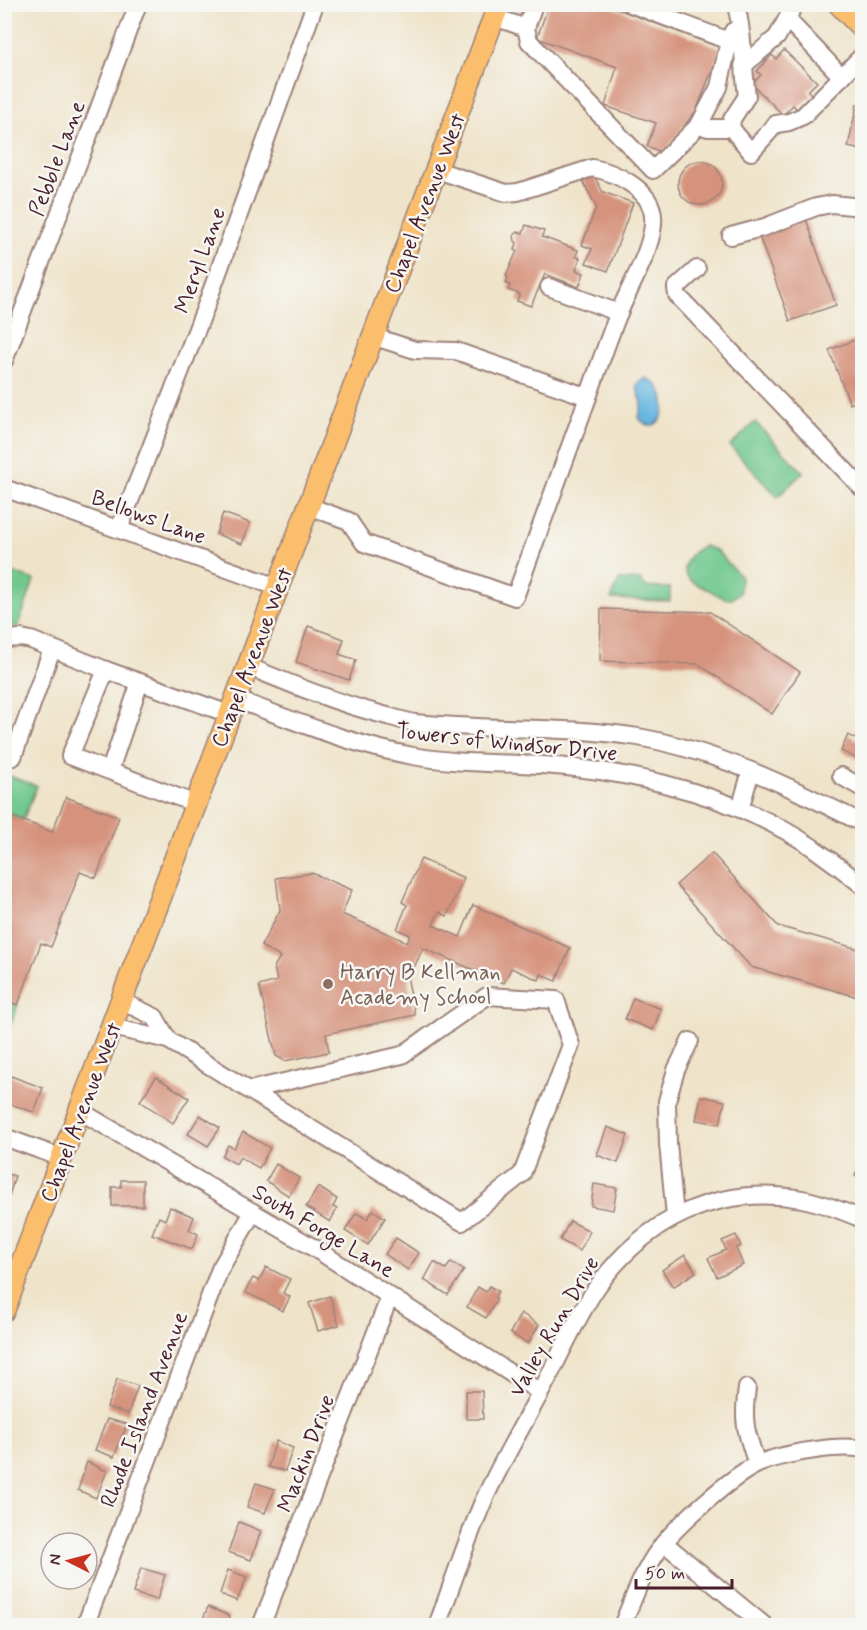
<svg xmlns="http://www.w3.org/2000/svg" width="867" height="1630" viewBox="0 0 867 1630" font-family="Mynerve,sans-serif">
  <style>
    .green { fill: #70c88d; stroke: #5d745c; stroke-width: 1.5 }
    .water { fill: #67b7e1; stroke: #586b86; stroke-width: 1.5 }
    .building { fill: #d5927c }
    .lines { fill: none; stroke-linecap: round; stroke-linejoin: round }
    .minor-casing { stroke: #9c827a; stroke-width: 20 }
    .major-casing { stroke: #9c827a; stroke-width: 24 }
    .minor { stroke: #fff; stroke-width: 16 }
    .major { stroke: #fabe6d; stroke-width: 21 }
    .education-dot { fill: #8d6e63; stroke: #f6f6f2; stroke-width: 2 }
    .labels { text-anchor: middle; stroke-width: 5; stroke-linejoin: round; paint-order: stroke }
    .street-label { font-size: 22px; fill: #4a1f2b; stroke: #f6f6f2 }
    .education-label { font-size: 22px; fill: #785e54; stroke: #f6f6f2; text-anchor: start }
  </style>
  <rect width="100%" height="100%" fill="#f6f6f2"/>
  <filter id="ink" filterUnits="userSpaceOnUse"><feTurbulence type="fractalNoise" baseFrequency=".0167" numOctaves="2"/><feDisplacementMap in="SourceGraphic" scale="12" xChannelSelector="R" yChannelSelector="G"/><feConvolveMatrix kernelMatrix="1 2 1 2 8 2 1 2 1" color-interpolation-filters="sRGB"/></filter>
  <filter id="wash" filterUnits="userSpaceOnUse"><feTurbulence type="fractalNoise" baseFrequency=".008" numOctaves="4" result="noise"/><feDisplacementMap in="SourceGraphic" scale="24" xChannelSelector="R" yChannelSelector="G"/><feGaussianBlur stdDeviation="1.35" result="paint"/><feColorMatrix in="noise" values="0 0 0 0 0 0 0 0 0 0 0 0 0 0 0 0 0 1.4 0 .05"/><feComposite in="paint" operator="in"/></filter>
  <g filter="url(#wash)">
    <rect width="100%" height="100%" fill="#efe4ca"/>
    <g class="green">
      <path d="M755,422L803,472L778,497L730,446Z"/>
      <path d="M704,546L716,550L741,577L740,592L732,599C722,599 719,596 711,591C705,588 699,586 693,582C676,571 689,552 704,546Z"/>
      <path d="M5,570L34,580L18,627L10,625L5,632Z"/>
      <path d="M619,580H641L646,587L670,588V601L611,599Z"/>
      <path d="M4,774L37,786L23,820L5,813Z"/>
      <path d="M5,1000L18,1005L5,1039Z"/>
    </g>
    <path class="water" d="M646,378C680,392 660,444 639,418L642,403L637,388L638,383Z"/>
    <g id="blocks">
      <g class="building">
        <path d="M549,4H604L721,48L696,111L663,153L647,146L656,123L605,106L617,67L537,38Z"/>
        <path d="M784,50L817,82L808,91L812,95L797,109L793,105L783,115L752,84L761,75L757,71L772,55L776,59Z"/>
        <path d="M857,104L862,105V150L848,147Z"/>
        <circle cx="700" cy="183" r="22"/>
        <path d="M592,172L603,192L633,203L608,271L586,263L592,249L582,245L596,207L581,177Z"/>
        <path d="M806,219L836,305L790,321L759,236Z"/>
        <path d="M526,225L544,231L542,237L578,250L576,256L580,258L576,270L584,273L579,287L545,274L531,306L517,301L520,294L508,290L510,285L506,283L508,277L506,276L517,251L515,250L517,243L515,241L514,235L518,232L523,233Z"/>
        <path d="M862,337V399L850,404L829,350Z"/>
        <path d="M223,513L250,523L242,544L216,534Z"/>
        <path d="M601,609L710,612L800,672L772,714L698,664L600,661Z"/>
        <path d="M308,626L344,639L339,654L356,660L349,680L296,662Z"/>
        <path d="M848,735L862,742V761L841,751Z"/>
        <path d="M66,797L119,817L96,878L80,872L51,947L41,943L18,1005L4,1000V813L52,832Z"/>
        <path d="M712,853L778,926L862,950V982L858,997L751,967L676,885Z"/>
        <path d="M421,859L464,878L447,916L439,912L433,925L460,937L473,905L570,948L556,981L541,974L539,980L511,968L504,983L423,948L408,981L415,1015L326,1034L329,1052L285,1061L276,1056L259,986L277,981L274,967L280,957L261,946L280,910L276,878L312,873L352,890L342,914L407,942L410,935L397,929L407,905L402,902Z"/>
        <path d="M633,998L661,1009L653,1030L625,1019Z"/>
        <path d="M11,1076L43,1088L34,1112L4,1102V1093Z"/>
        <path d="M156,1077L189,1098L173,1123L140,1101Z"/>
        <path d="M701,1096L725,1101L720,1124L696,1120Z"/>
        <path d="M200,1115L220,1128L208,1146L188,1134Z"/>
        <path d="M607,1127L628,1135L618,1163L597,1155Z"/>
        <path d="M243,1132L270,1148L259,1168L240,1157L236,1164L222,1156L228,1145L234,1148Z"/>
        <path d="M862,1156V1179L855,1176Z"/>
        <path d="M276,1164L299,1178L289,1196L266,1181Z"/>
        <path d="M4,1173L15,1176L8,1199L4,1198Z"/>
        <path d="M121,1180H143V1206H112V1187H121Z"/>
        <path d="M594,1184L617,1188L613,1210L591,1206Z"/>
        <path d="M318,1187L337,1199L333,1207L337,1209L330,1222L306,1207Z"/>
        <path d="M170,1207L194,1217L189,1230L198,1234L192,1249L152,1234L159,1217L165,1220Z"/>
        <path d="M373,1210L385,1218L368,1245L345,1231L356,1213L367,1219Z"/>
        <path d="M570,1221L590,1231L580,1251L560,1240Z"/>
        <path d="M736,1235L741,1246L736,1248L743,1265L717,1277L708,1258L726,1250L722,1241Z"/>
        <path d="M396,1238L419,1253L408,1270L385,1254Z"/>
        <path d="M685,1255L696,1272L673,1287L662,1270Z"/>
        <path d="M434,1262L446,1269L451,1262L464,1270L448,1295L424,1280Z"/>
        <path d="M266,1267L290,1279L283,1293L290,1297L283,1311L245,1292L253,1278L259,1281Z"/>
        <path d="M489,1286L498,1291L495,1297L497,1299L486,1318L467,1307L478,1287L486,1292Z"/>
        <path d="M330,1296L339,1325L318,1331L309,1303Z"/>
        <path d="M521,1313L539,1325L528,1344L510,1333Z"/>
        <path d="M117,1379L138,1386L128,1414L107,1407Z"/>
        <path d="M466,1391H482L483,1419H466Z"/>
        <path d="M107,1419L127,1424L114,1457L95,1450Z"/>
        <path d="M276,1441L293,1448L285,1471L268,1467Z"/>
        <path d="M87,1462L107,1471L96,1498L78,1490Z"/>
        <path d="M256,1483L275,1489L265,1513L247,1507Z"/>
        <path d="M239,1522L261,1531L251,1560L228,1552Z"/>
        <path d="M141,1568L165,1575L157,1600L133,1593Z"/>
        <path d="M228,1570L247,1577L237,1601L220,1594Z"/>
        <path d="M208,1607L230,1616L226,1626H200Z"/>
      </g>
    </g>
  </g>
  <g filter="url(#ink)">
    <use href="#blocks" fill-opacity="0" stroke="#9c827a" stroke-width="1.5"/>
    <g class="lines">
      <g class="minor-casing">
        <g id="minor">
          <path d="M631,4L729,41L733,31"/>
          <path d="M494,17L526,28L534,4"/>
          <path d="M787,19L842,77"/>
          <path d="M526,28L529,41L653,170L699,125L719,87L729,41"/>
          <path d="M743,66L777,37L795,4"/>
          <path d="M699,125L708,128H731L732,119L747,96C743,69 744,41 738,14"/>
          <path d="M731,128L751,152L776,124L789,122L803,116L862,56"/>
          <path d="M437,170L506,193L518,192L592,168C615,172 651,189 653,216C656,243 628,290 618,315C607,342 598,370 588,397"/>
          <path d="M731,236L765,227L816,207L832,204L862,207"/>
          <path d="M697,269L676,288L677,295L862,488"/>
          <path d="M549,287L619,313"/>
          <path d="M4,361L138,4"/>
          <path d="M4,488L277,587"/>
          <path d="M308,506L349,521L364,543L515,597L588,397L456,351L415,350L372,336"/>
          <path d="M119,529L206,306L315,4"/>
          <path d="M4,639L21,638L31,640L106,670"/>
          <path d="M247,666C291,684 334,702 380,714C392,717 403,721 415,723C489,731 564,725 638,737C717,751 791,787 862,823"/>
          <path d="M235,699C293,720 351,745 413,756C463,765 516,762 567,767C650,775 742,800 812,847C829,859 846,872 862,885"/>
          <path d="M13,757L52,649"/>
          <path d="M110,770L140,682"/>
          <path d="M841,776L862,788"/>
          <path d="M196,804L70,756L106,670L229,714"/>
          <path d="M740,809L751,771"/>
          <path d="M121,1001L155,1017L168,1040"/>
          <path d="M112,1027L168,1040L462,1222L522,1174L571,1045L556,1000L487,996L402,1055L249,1090"/>
          <path d="M80,1111L314,1248L540,1392"/>
          <path d="M4,1137L62,1158"/>
          <path d="M675,1216L668,1144L667,1101L676,1070L690,1041"/>
          <path d="M747,1388C742,1422 746,1432 757,1464"/>
          <path d="M664,1543L765,1626"/>
          <path d="M85,1626L220,1269L253,1212"/>
          <path d="M261,1626L390,1296"/>
          <path d="M437,1626C452,1585 466,1542 483,1502C501,1462 523,1425 544,1386C560,1355 576,1319 595,1290C643,1220 717,1184 802,1199C823,1203 843,1211 862,1219"/>
          <path d="M622,1626C633,1600 642,1573 658,1551C673,1528 733,1475 758,1464C781,1454 838,1444 862,1449"/>
        </g>
      </g>
      <g class="major-casing">
        <g id="major">
          <path d="M839,4L862,28"/>
          <path d="M4,1310L499,4"/>
        </g>
      </g>
      <use href="#minor" class="minor"/>
      <use href="#major" class="major"/>
    </g>
  </g>
  <circle class="education-dot" cx="328" cy="984" r="6"/>
  <g class="labels">
    <g class="street-label">
      <text transform="translate(56 158) rotate(-69)" y="8">Pebble Lane</text>
      <text transform="translate(424 203) rotate(-69)" y="8">Chapel Avenue West</text>
      <text transform="translate(199 260) rotate(-70)" y="8">Meryl Lane</text>
      <text transform="translate(149 516) rotate(20)" y="8">Bellows Lane</text>
      <text transform="translate(251 657) rotate(-69)" y="8">Chapel Avenue West</text>
      <text transform="translate(507 741) rotate(6)" y="8">Towers of Windsor Drive</text>
      <text transform="translate(80 1112) rotate(-69)" y="8">Chapel Avenue West</text>
      <text transform="translate(324 1230) rotate(31)" y="8">South Forge Lane</text>
      <text transform="translate(553 1326) rotate(-60)" y="8">Valley Run Drive</text>
      <text transform="translate(143 1409) rotate(-69)" y="8">Rhode Island Avenue</text>
      <text transform="translate(305 1453) rotate(-69)" y="8">Mackin Drive</text>
    </g>
    <g class="education-label">
      <text x="340" y="979">Harry B Kellman<tspan x="340" dy="25">Academy School</tspan></text>
    </g>
  </g>
  <rect width="867" height="1630" fill="none" stroke="#f6f6f2" stroke-width="24"/>
  <g transform="translate(69 1561) rotate(276)"><circle r="28" fill="#f6f6f2" stroke="#b1a0a2" stroke-width="1.5"/>
  <path d="M0-4.5L10 22L0 15L-10 22Z" fill="#c8321e"/>
  <text y="-9" font-size="16" font-weight="bold" text-anchor="middle" fill="#4a1f2b">N</text>
  </g>
  <path d="M636 1579v9h96v-9" fill="none" stroke="#4a1f2b" stroke-width="3"/>
  <text x="645" y="1579" font-size="18" fill="#4a1f2b" stroke="#f6f6f2" stroke-width="4.5" paint-order="stroke">50 m</text>
</svg>
